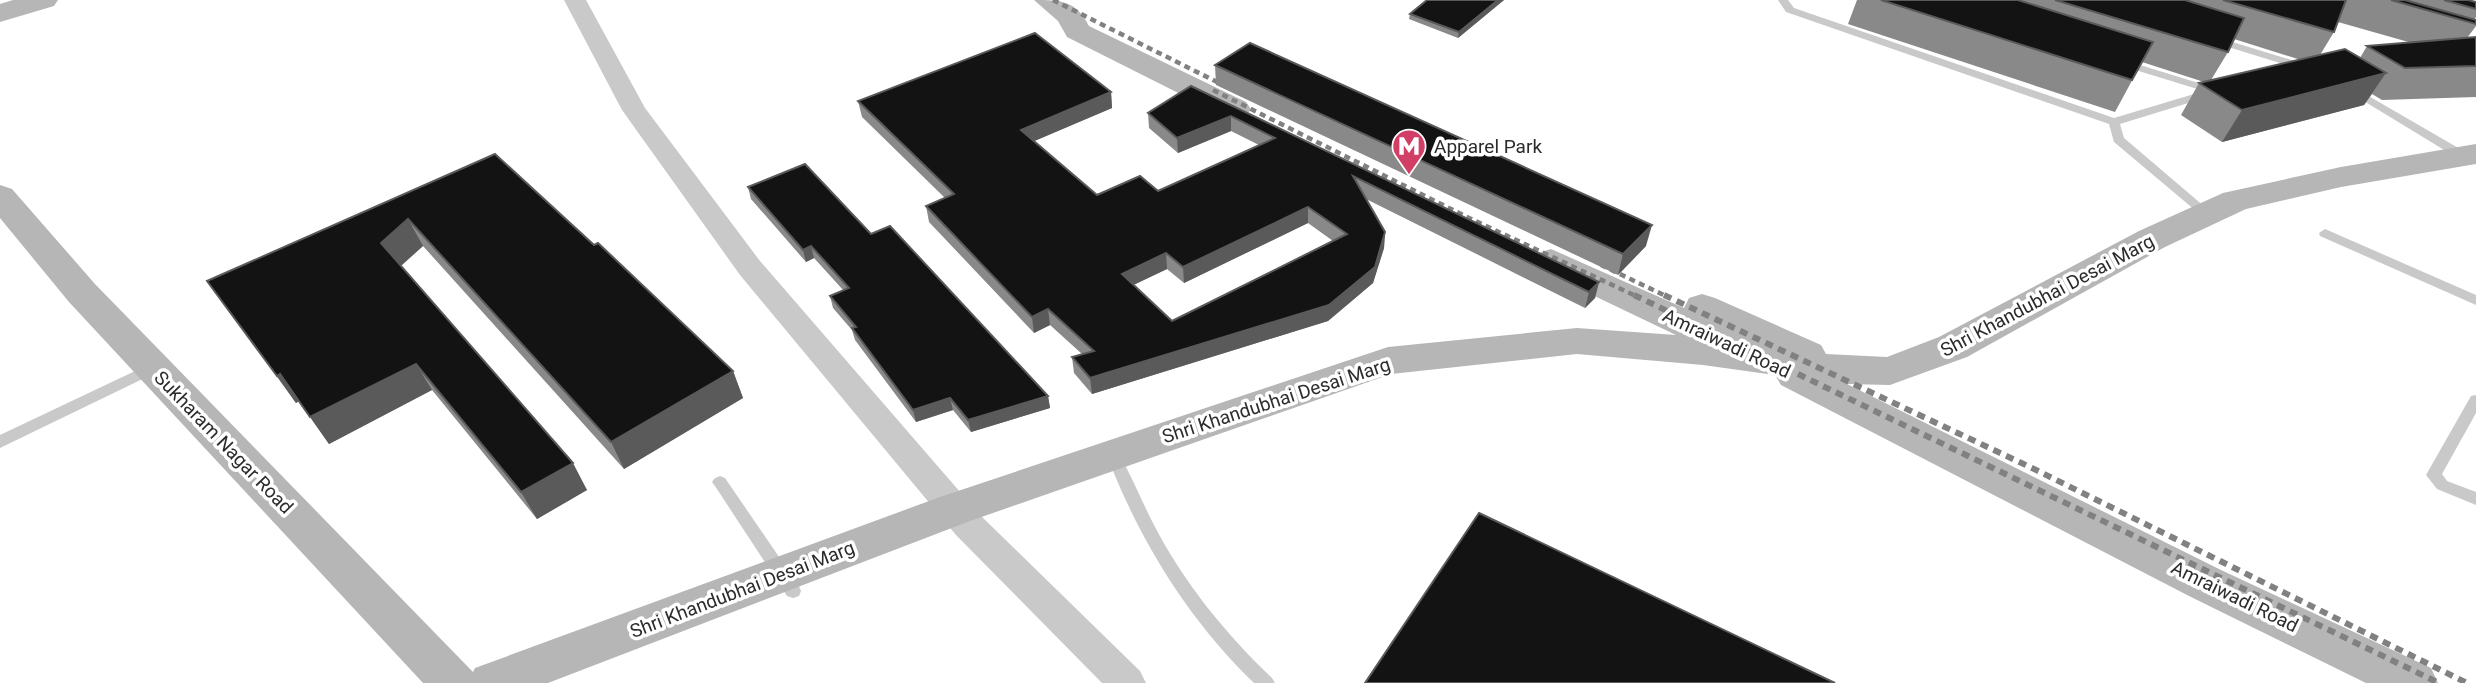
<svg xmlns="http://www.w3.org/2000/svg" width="2476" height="683" viewBox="0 0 2476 683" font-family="Roboto,sans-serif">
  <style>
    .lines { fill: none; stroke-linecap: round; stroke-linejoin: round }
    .lane { fill: #c9c9c9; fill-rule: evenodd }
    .street { fill: #c9c9c9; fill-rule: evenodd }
    .secondary { fill: #b6b6b6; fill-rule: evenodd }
    .rail-far1 { stroke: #818181; stroke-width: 4.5; stroke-dasharray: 6 4.5; stroke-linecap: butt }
    .rail { stroke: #818181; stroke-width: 6; stroke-dasharray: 8 6; stroke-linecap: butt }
    .wall { fill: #898989; fill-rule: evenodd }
    .shaded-wall { fill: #5a5a5a }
    .building { fill: #131313; stroke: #5a5a5a; stroke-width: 2; fill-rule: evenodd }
    .labels { text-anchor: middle; stroke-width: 7; stroke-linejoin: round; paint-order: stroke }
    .poi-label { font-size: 19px; fill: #2c2c2c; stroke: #fff; text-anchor: start }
    .street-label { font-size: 19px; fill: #2c2c2c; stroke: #fff }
  </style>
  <rect width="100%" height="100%" fill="#fff"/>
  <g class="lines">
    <g class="lane">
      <path d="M1778,0H1788L1794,8L2114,118L2204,91L2119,65V61H2127L2218,89V93L2211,96L2120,124L2124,138L2212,213L2210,216H2202L2114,142L2109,124L1786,12Z"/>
      <path d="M2216,37L2311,66L2313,68L2311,70H2303L2212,42V38Z"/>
      <path d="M2353,87L2467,153L2469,156L2463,160L2459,159L2349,92L2347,90Z"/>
      <path d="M2325,229L2476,295V305L2320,236L2319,233Z"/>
      <path d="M152,363L157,364L159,368L157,372L0,448V435Z"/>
      <path d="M2476,395V413L2442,474L2447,481L2476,492V505L2437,489L2426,475L2471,396Z"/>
      <path d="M1121,465L1126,467C1136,486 1144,506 1154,525C1184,583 1225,633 1272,678L1275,683H1254C1192,623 1146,551 1113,471L1116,467Z"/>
      <path d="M720,476L725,478L799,586L801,591L799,596L793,598L787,596L715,486L712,482L715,478Z"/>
    </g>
    <path class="street" d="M564,0H586L645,108L760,261L980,515L1140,671L1146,683H1102L956,535L740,275L622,110Z"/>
    <g class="secondary">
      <path d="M13,0H58L54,6L0,22V4Z"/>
      <path d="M1034,0C1060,0 1076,0 1089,26L1246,102L1251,109L1246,116L1235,118L1224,116L1067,37L1058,21Z"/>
      <path d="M2476,144V164L2341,187L2246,209L2165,247L1967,357L1890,385L1847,384L2221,570L2431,668L2438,683H2366L2189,596L1781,385L1775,375L1703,365L1577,354L1391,374L970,521L548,683H423L69,302L0,218V185L12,189L95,284L473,672L475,668L940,497L1388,347L1577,328L1676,335L1538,269L1533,261L1538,253L1551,249L1684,308L1689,298L1702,294L1715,298L1821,345L1826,354L1887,357L1939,337L2139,231L2223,193L2341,167Z"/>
    </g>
    <g class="rail-far1">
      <path d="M1053,0L1231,89"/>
      <path d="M1213,90L1469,218L1638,297"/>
      <path d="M1601,265L1668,297"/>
    </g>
    <g class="rail">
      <path d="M1634,295L2439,683"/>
      <path d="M1664,295L2030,467L2467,683"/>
    </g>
  </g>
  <g class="wall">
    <path d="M1427,0H1504L1458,38L1409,19L1410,14Z"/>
    <path d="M1857,0H2468L2476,2V17L2474,20H2476V26L2467,38L2476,37V97L2382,100L2372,94L2364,105L2222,142L2181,115L2199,83L2204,82L2142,62L2115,112L1848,24ZM2338,22L2412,43L2367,46L2360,58L2320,55L2334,32ZM2234,39L2301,60L2211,80L2228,52Z"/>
    <path d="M1215,65L1646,246L1618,275L1216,85Z"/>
    <path d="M1191,86L1599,282L1595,298L1585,308L1366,199L1385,232L1384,248L1373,283L1328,321L1092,394L1074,373L1072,357L1082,354L1050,325L1034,333L929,222L926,206L945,198L862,117L858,101L1111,92L1112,108L1033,141L1097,195L1158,191L1259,145L1231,131L1178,153L1149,128L1148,113ZM1308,223L1333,241L1172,321L1133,285L1167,269L1184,283Z"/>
    <path d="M495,154L733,371L743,398L624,469L423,246L401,266L587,490L537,519L432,390L329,444L299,401L296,403L207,281Z"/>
    <path d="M748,187L871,234L1048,396L1050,408L971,432L953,410L916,422L855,340L852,330L833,308L830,296L844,291L814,258L806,262L751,199Z"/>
  </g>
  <g class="shaded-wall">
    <path d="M1498,0H1504L1458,38L1459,32Z"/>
    <path d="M2386,73L2364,105L2222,142L2242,110Z"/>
    <path d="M1111,92L1112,108L1023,146L1021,130Z"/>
    <path d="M1231,116V131L1178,153L1177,138Z"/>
    <path d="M1308,207V223L1184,283L1183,267Z"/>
    <path d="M408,219L423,246L396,270L381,243Z"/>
    <path d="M1652,225L1646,246L1618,275L1623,254Z"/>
    <path d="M1385,232L1384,248L1373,283L1328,321L1092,394L1090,378Z"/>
    <path d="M811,246L814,258L806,262L803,250Z"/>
    <path d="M1166,253L1167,269L1123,290L1122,274Z"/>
    <path d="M1599,282L1595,298L1585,308L1589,292Z"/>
    <path d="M1048,309L1050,325L1034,333L1032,317Z"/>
    <path d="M416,364L432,390L329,444L310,417Z"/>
    <path d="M733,371L743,398L624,469L611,442Z"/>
    <path d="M280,374L299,401L296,403L277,376Z"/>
    <path d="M1048,396L1050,408L971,432L968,420Z"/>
    <path d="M950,398L953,410L916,422L913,410Z"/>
    <path d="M573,463L587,490L537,519L521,492Z"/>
  </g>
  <g class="building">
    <path d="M1427,0H1498L1459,32L1410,14Z"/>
    <path d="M1881,0H2018L2153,42L2132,80Z"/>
    <path d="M2055,0H2185L2244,18L2228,52Z"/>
    <path d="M2223,0H2346L2334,32Z"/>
    <path d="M2391,0H2405L2476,20V24Z"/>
    <path d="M2444,0H2468L2476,2V9Z"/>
    <path d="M1035,33L1111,92L1021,130L1097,195L1140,176L1158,191L1275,138L1231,116L1177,138L1148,113L1191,86L1599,282L1589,292L1353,176L1385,232L1375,267L1329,305L1090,378L1072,357L1094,351L1048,309L1032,317L926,206L954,194L858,101ZM1308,207L1347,234L1172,321L1122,274L1166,253L1183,267Z"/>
    <path d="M2476,37V66L2405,68L2367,46Z"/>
    <path d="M1250,43L1652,225L1623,254L1215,65Z"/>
    <path d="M2345,49L2386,73L2242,110L2199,83Z"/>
    <path d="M495,154L594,245L598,243L733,371L611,442L408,219L381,243L573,463L521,492L416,364L310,417L280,374L277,376L207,281Z"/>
    <path d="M805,164L871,234L890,226L1048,396L968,420L950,398L913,410L852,328L856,327L830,296L849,288L811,246L803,250L748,187Z"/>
    <path d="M1479,513L1835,683H1365Z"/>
  </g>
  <defs>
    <g id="metro-pin" transform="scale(1.75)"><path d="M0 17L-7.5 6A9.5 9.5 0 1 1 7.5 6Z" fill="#d13f67" stroke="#fff"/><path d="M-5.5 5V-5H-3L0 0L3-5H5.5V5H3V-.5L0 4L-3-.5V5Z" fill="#fff"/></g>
  </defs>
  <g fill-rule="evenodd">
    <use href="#metro-pin" x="1409" y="146"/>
  </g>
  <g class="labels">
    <g class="poi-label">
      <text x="1434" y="153">Apparel Park</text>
    </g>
    <g class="street-label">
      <text transform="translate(2047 295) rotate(-28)" y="7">Shri Khandubhai Desai Marg</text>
      <text transform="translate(1727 343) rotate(25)" y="7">Amraiwadi Road</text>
      <text transform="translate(1276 400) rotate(-18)" y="7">Shri Khandubhai Desai Marg</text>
      <text transform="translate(224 442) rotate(46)" y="7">Sukharam Nagar Road</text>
      <text transform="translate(742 589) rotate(-21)" y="7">Shri Khandubhai Desai Marg</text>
      <text transform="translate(2235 596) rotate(26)" y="7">Amraiwadi Road</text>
    </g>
  </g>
</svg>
